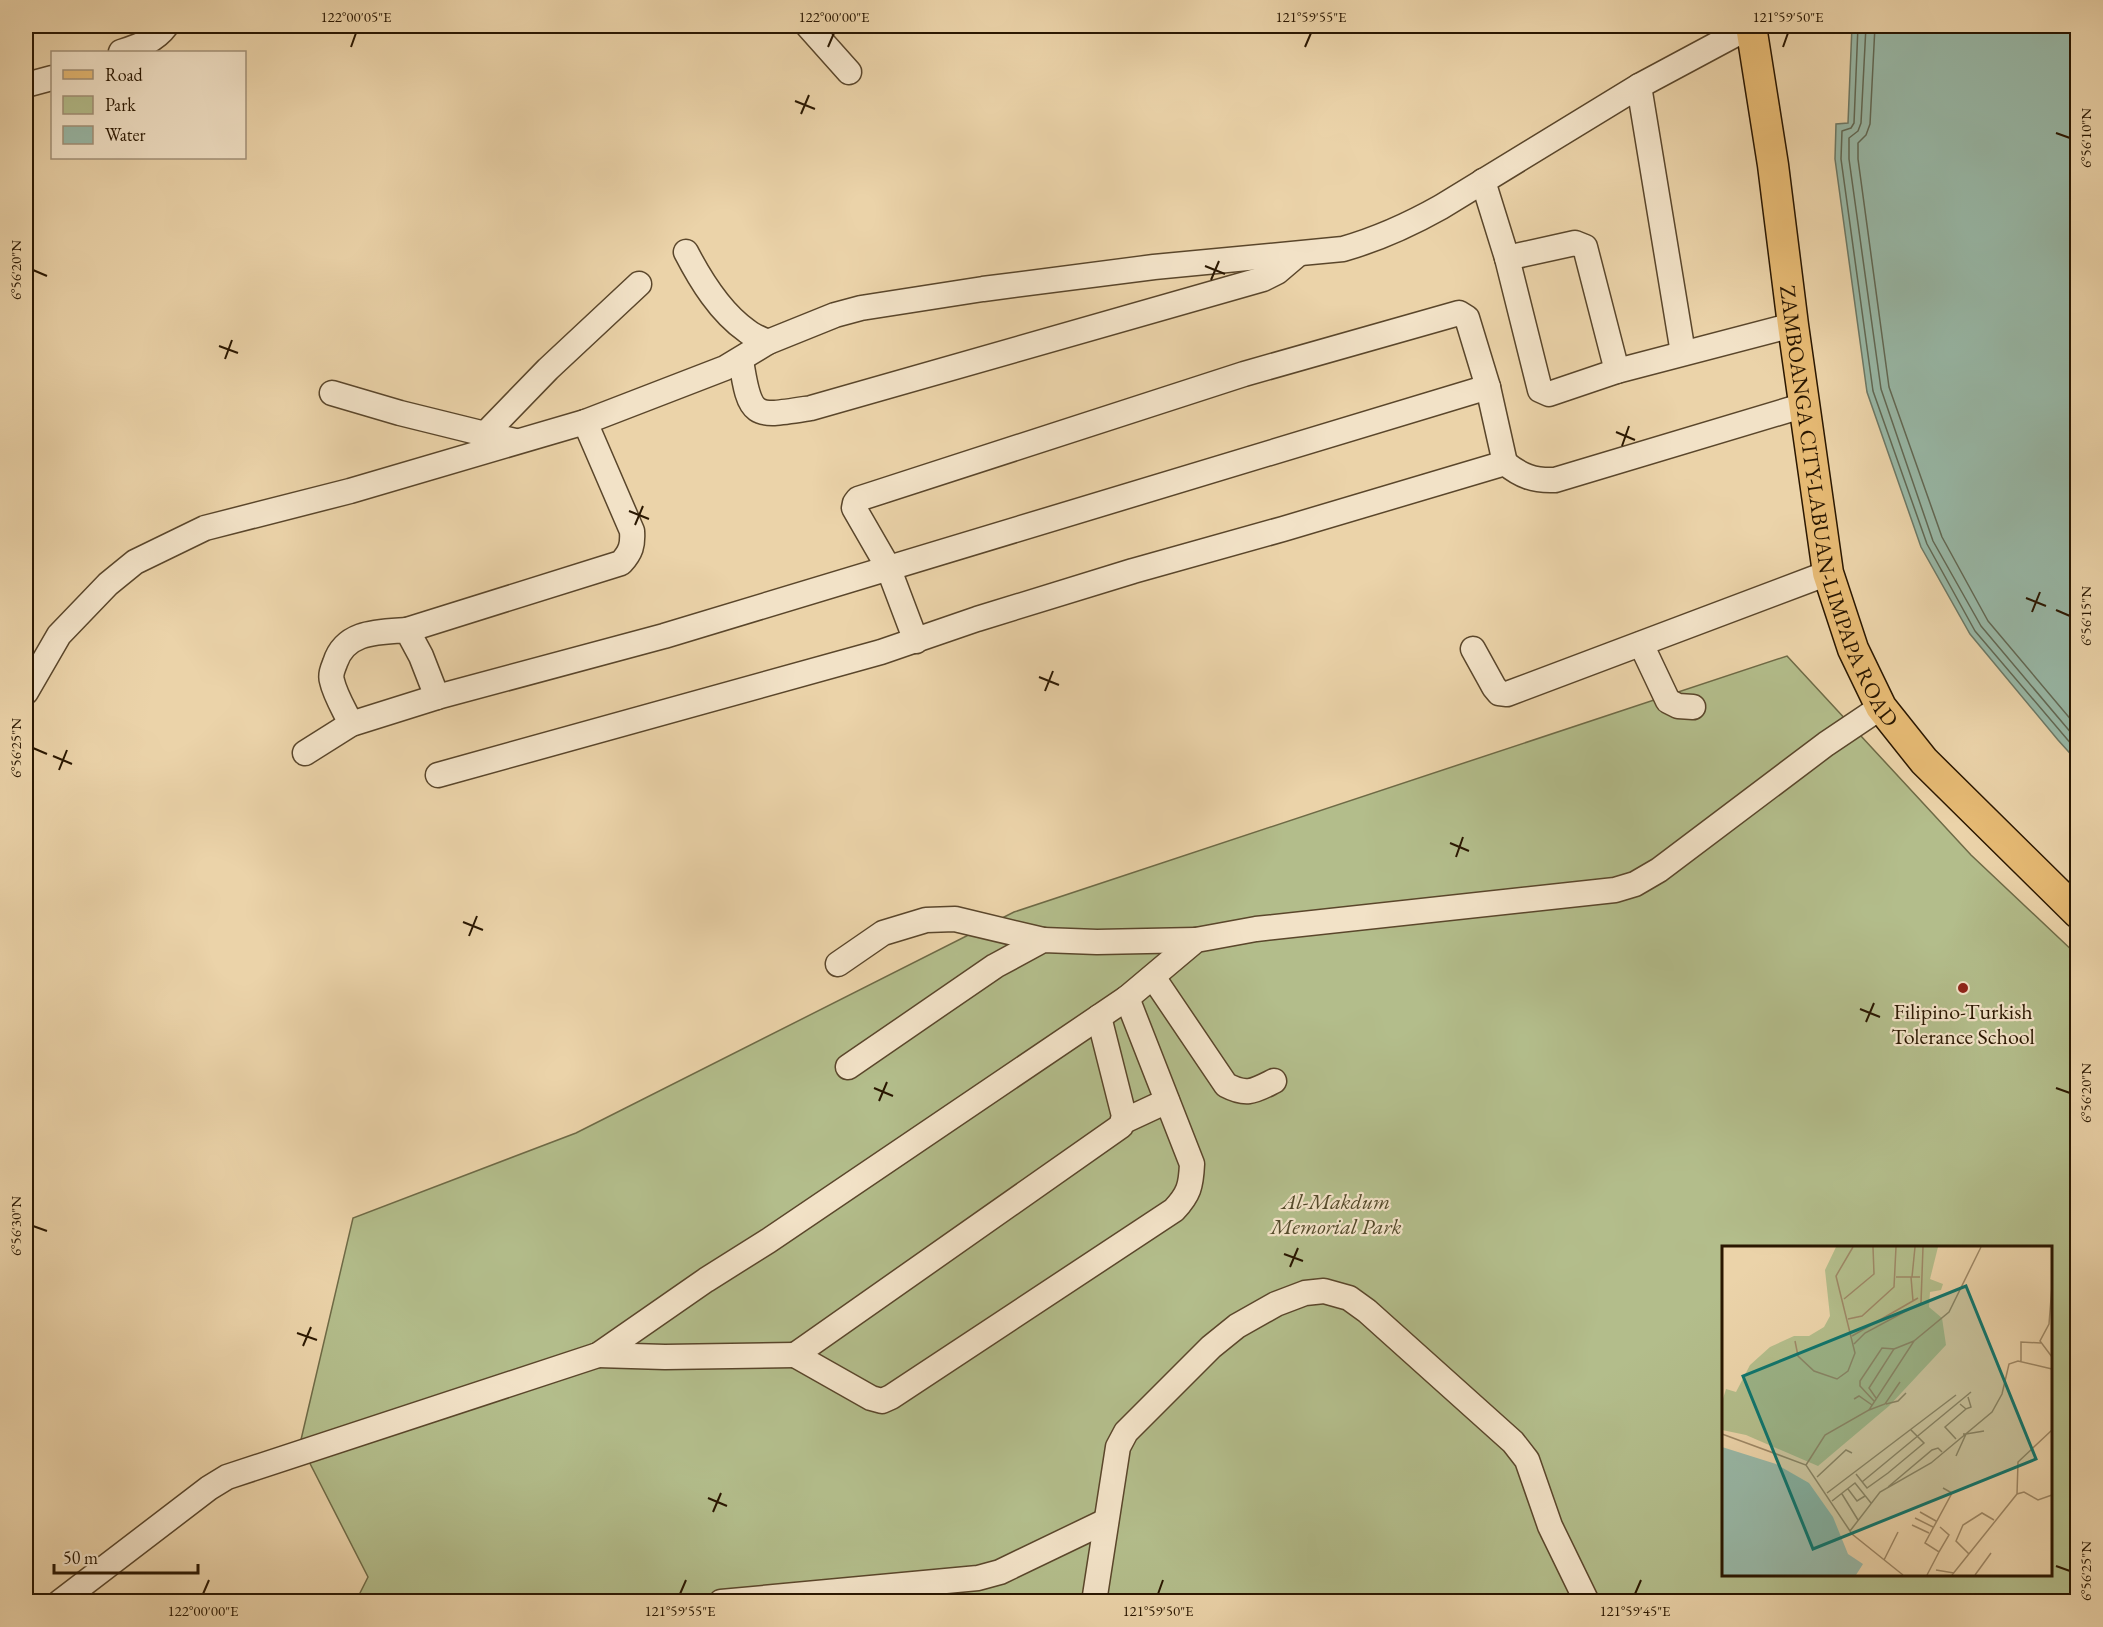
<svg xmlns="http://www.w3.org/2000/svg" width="2103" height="1627" viewBox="0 0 2103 1627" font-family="'EB Garamond',serif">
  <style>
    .green { fill: #b3bd8b; stroke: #6e6a46; stroke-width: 1.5; fill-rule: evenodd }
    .water { fill: #98b8a7; stroke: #6c7865; stroke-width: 1.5 }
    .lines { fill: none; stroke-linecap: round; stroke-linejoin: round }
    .shore { stroke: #616854; stroke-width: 1.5 }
    .minor-casing { stroke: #5a462b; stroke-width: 27 }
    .major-casing { stroke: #2a1701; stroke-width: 33 }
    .minor { stroke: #f2e2c7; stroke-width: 24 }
    .major { stroke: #e6ba74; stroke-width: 30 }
    .ticks { fill: none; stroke: #2a1701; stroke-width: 2 }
    .poi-dot { fill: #8f2418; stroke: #f2e2c7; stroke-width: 2 }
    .labels { text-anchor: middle; stroke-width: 4.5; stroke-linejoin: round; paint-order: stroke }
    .street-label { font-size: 22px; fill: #2a1701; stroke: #f2e2c7 }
    .poi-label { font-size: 22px; fill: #2a1701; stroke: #f2e2c7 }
    .park-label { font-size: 22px; font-style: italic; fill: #53492a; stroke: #f2e2c7 }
    .inset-road { fill: none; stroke: #9e8866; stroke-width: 1.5 }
    .view { fill: #0f766e; fill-opacity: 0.15; stroke: #0f766e; stroke-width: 3 }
    .inset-edge { fill: none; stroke: #2a1701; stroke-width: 3 }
    .neatline { fill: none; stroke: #2a1701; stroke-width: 2 }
    .ticks-label { font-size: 15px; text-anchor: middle; fill: #2a1701 }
  </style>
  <rect width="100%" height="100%" fill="#ebd3a9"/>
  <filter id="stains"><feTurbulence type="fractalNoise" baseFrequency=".00333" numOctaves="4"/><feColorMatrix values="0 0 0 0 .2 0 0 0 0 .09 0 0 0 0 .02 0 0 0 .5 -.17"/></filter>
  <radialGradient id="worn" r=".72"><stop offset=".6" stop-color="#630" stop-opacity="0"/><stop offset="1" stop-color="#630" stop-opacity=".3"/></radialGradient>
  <path class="green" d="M1787,656L1971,855L2077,955V1601H356L368,1577L300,1444L353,1218L576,1133L1014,912ZM1724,1248H2050V1574H1724Z"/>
  <path class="water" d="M1852,26H2077V761L2058,740L1970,634L1921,547L1867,392L1835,159L1836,124L1848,123Z"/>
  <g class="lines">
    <g class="shore">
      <path d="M1858,26L1854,123L1851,128L1842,131L1841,159L1873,391L1927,544L1975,631L2078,752"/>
      <path d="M1866,26L1861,123L1858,131L1849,138V159L1881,389L1933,541L1981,626L2078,741"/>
      <path d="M1875,26L1870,124L1866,135L1858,143V159L1889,387L1942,537L1988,621L2078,728"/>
    </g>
    <g class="minor-casing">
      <g id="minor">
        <path d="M808,26L849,72"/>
        <path d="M121,52C139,46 155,41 166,26"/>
        <path d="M26,85L52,78"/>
        <path d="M1639,86L1683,353"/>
        <path d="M1483,181L1507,258L1540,390L1549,394L1617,371L1793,325"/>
        <path d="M686,252C701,281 720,312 747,331C753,336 761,339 768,342"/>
        <path d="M1507,258L1575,243L1585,247L1617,371"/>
        <path d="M741,360C750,420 754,417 811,408L1263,279L1277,272L1297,255"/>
        <path d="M332,393L400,413L485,434"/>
        <path d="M515,441L485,434L548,369L639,284"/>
        <path d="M407,630L621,563C631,552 633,545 632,531L585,422"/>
        <path d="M916,641L888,567L854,508L855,503L858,499L1244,374L1459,313L1467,318L1488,387L1505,463"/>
        <path d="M1641,644L1668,701L1678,706L1693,707"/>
        <path d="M1473,649L1494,687L1499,693L1507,694L1828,573"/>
        <path d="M26,692L59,635L108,584L135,562L205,528L350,491L585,422L725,368L768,342L835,315L861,308L983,289L1154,267L1343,249C1378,239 1409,225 1441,207L1639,86L1751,26"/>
        <path d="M351,724C345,711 335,695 332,681C330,675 333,668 335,663C345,631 378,632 407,630L421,656L437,697"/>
        <path d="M305,753L351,724L437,697L664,636L1488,387"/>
        <path d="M438,775L881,652L977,619L1133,571L1283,529L1505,463C1521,476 1534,481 1555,480L1805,405"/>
        <path d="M838,964L883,933L926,920L955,919L1043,940"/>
        <path d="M1153,977L1226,1085C1247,1096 1254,1091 1274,1081"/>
        <path d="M1099,1017L1124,1116L1121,1126L795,1355L871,1398L882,1401L891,1397L1174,1210C1189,1194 1191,1186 1192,1164L1127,998"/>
        <path d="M848,1067L995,966L1043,940L1097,942L1196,940"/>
        <path d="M1124,1121L1167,1101"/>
        <path d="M598,1355L665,1357L795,1355"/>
        <path d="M60,1602L209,1488L227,1477L598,1355L706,1280L768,1241L1127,998L1196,940L1256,929L1615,890L1635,884L1659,870L1826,744L1881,707"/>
        <path d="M721,1602L978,1578L1000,1572L1106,1521"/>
        <path d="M1094,1602L1118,1447L1126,1432L1211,1347L1237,1326L1276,1304L1305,1293L1324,1291L1349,1298L1367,1311L1513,1442L1527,1460L1550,1526L1587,1602"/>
      </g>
    </g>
    <g class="major-casing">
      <g id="major">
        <path id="s1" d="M1751,26L1773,165L1793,325L1828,573L1853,649L1881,707L1924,761L2078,913"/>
      </g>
    </g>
    <use href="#minor" class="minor"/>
    <use href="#major" class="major"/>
  </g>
  <path class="ticks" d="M351,47L356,33M828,47L834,33M1305,47L1311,33M1783,47L1788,33M795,101L815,109M801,114L809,95M2056,133L2070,138M1205,266L1225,274M33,270L47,276M1211,280L1219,261M219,346L238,353M225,359L232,340M1616,432L1635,440M1622,446L1629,426M629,511L649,519M635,525L643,506M2026,598L2046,606M2056,610L2070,616M2032,612L2040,592M1039,677L1059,685M1045,691L1053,671M33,748L47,754M53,756L72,764M59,770L67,750M1450,843L1469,851M1456,857L1463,837M463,922L483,930M469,936L477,916M1860,1009L1880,1017M1866,1022L1874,1003M874,1088L893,1096M2056,1088L2070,1093M879,1101L887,1082M33,1226L47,1231M1284,1254L1303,1261M1290,1267L1298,1248M297,1333L317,1340M303,1346L311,1327M708,1498L727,1506M713,1512L721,1493M2056,1566L2070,1571M203,1594L209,1580M680,1594L686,1580M1158,1594L1163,1580M1635,1594L1641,1580"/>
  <circle class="poi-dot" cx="1963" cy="988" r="6"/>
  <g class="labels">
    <g class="street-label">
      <text dy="8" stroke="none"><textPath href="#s1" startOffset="490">ZAMBOANGA CITY-LABUAN-LIMPAPA ROAD</textPath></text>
    </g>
    <g class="poi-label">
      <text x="1963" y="1019">Filipino-Turkish<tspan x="1963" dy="25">Tolerance School</tspan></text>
    </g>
    <g class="park-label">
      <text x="1336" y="1209">Al-Makdum<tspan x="1336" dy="25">Memorial Park</tspan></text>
    </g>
  </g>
  <g transform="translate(1722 1246)">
    <rect width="330" height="330" fill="#ebd3a9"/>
    <path d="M114,1H216L208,33L221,38L219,44L208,46L207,61L220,72L224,99L167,160L96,220L24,189L0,184V156L4,143L14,146L28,119L48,101L72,90H87L102,81L108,70L103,24Z" fill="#b3bd8b"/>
    <path d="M0,201L54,218L87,237L111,271L126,308L141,318L134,329H0Z" fill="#98b8a7"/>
    <path class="inset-road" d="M174,31H198M189,31L191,55M190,31L193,1M330,40L327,78L318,95L330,111M122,53L152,28L151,1M126,73L140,70L172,41L174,1M130,90L196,52M73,95L76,110L92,125L115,133L126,125L133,107L114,30L131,1M132,98L143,87L199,57L201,1M172,103L192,95M299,116V96L319,97M132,153L137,150L150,159M152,155L138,140V135L160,102L172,103L147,142L154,152M164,158L176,155L184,147M238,158L244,163L249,161L246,151M147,164L163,158L178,136M0,188L84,219L130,288L181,329M244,188L262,185M234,193L223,181L244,163M234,210L244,188H241M84,219L103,189L147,164L192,95L227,66L259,1M134,228L145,242L166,227L202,197L189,184M95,231L124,204L130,207M140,236L249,146M166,241L210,204L216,202L220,206M126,243L135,255L143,250M105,247L234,149M120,248L136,274M295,248L296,216L330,184M110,255L133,237L149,257M198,266L214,275M193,272L211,281M190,279L207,287M218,281L227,289L217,306L203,297L230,247L221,242M128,285L158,246L209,217L270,166L280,148L287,118L296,115L330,123M247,308L234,295L241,279L260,267L272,274M162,314L176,286M214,324L232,327M205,329L217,306M230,329L295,248L302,246L316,254L330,249M253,329L269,307"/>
    <path class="view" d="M244,40L314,213L91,303L21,130Z"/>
    <rect width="330" height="330" class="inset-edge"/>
  </g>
  <rect width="2103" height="1627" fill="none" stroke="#ebd3a9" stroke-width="66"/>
  <rect x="51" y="51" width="195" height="108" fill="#f2e2c7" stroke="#a29178" stroke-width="1.5"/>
  <rect x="63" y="70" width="30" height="9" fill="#e6ba74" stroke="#a29178" stroke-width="1.5"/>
  <text x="105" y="81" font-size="18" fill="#2a1701">Road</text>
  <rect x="63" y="96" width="30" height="18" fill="#b3bd8b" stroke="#a29178" stroke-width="1.5"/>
  <text x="105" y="111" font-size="18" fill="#2a1701">Park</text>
  <rect x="63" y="126" width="30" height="18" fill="#98b8a7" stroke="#a29178" stroke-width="1.5"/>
  <text x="105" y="141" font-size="18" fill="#2a1701">Water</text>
  <path d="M54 1564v9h144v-9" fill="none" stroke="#2a1701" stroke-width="3"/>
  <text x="63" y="1564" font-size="18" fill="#2a1701" stroke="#f2e2c7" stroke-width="4.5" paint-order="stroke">50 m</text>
  <rect x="33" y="33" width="2037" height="1561" class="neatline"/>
  <g class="ticks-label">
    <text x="356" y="22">122°00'05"E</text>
    <text x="834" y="22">122°00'00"E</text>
    <text x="1311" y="22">121°59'55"E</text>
    <text x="1788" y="22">121°59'50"E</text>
    <text transform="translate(2086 138) rotate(-90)" y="5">6°56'10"N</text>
    <text transform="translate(16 270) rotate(-90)" y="5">6°56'20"N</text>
    <text transform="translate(2086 616) rotate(-90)" y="5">6°56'15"N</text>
    <text transform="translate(16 748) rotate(-90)" y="5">6°56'25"N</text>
    <text transform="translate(2086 1093) rotate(-90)" y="5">6°56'20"N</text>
    <text transform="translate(16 1226) rotate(-90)" y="5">6°56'30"N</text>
    <text transform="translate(2086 1571) rotate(-90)" y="5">6°56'25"N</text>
    <text x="203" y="1616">122°00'00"E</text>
    <text x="680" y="1616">121°59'55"E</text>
    <text x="1158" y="1616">121°59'50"E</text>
    <text x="1635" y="1616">121°59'45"E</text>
  </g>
  <rect width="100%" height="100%" filter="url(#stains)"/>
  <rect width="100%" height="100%" fill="url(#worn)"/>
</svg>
